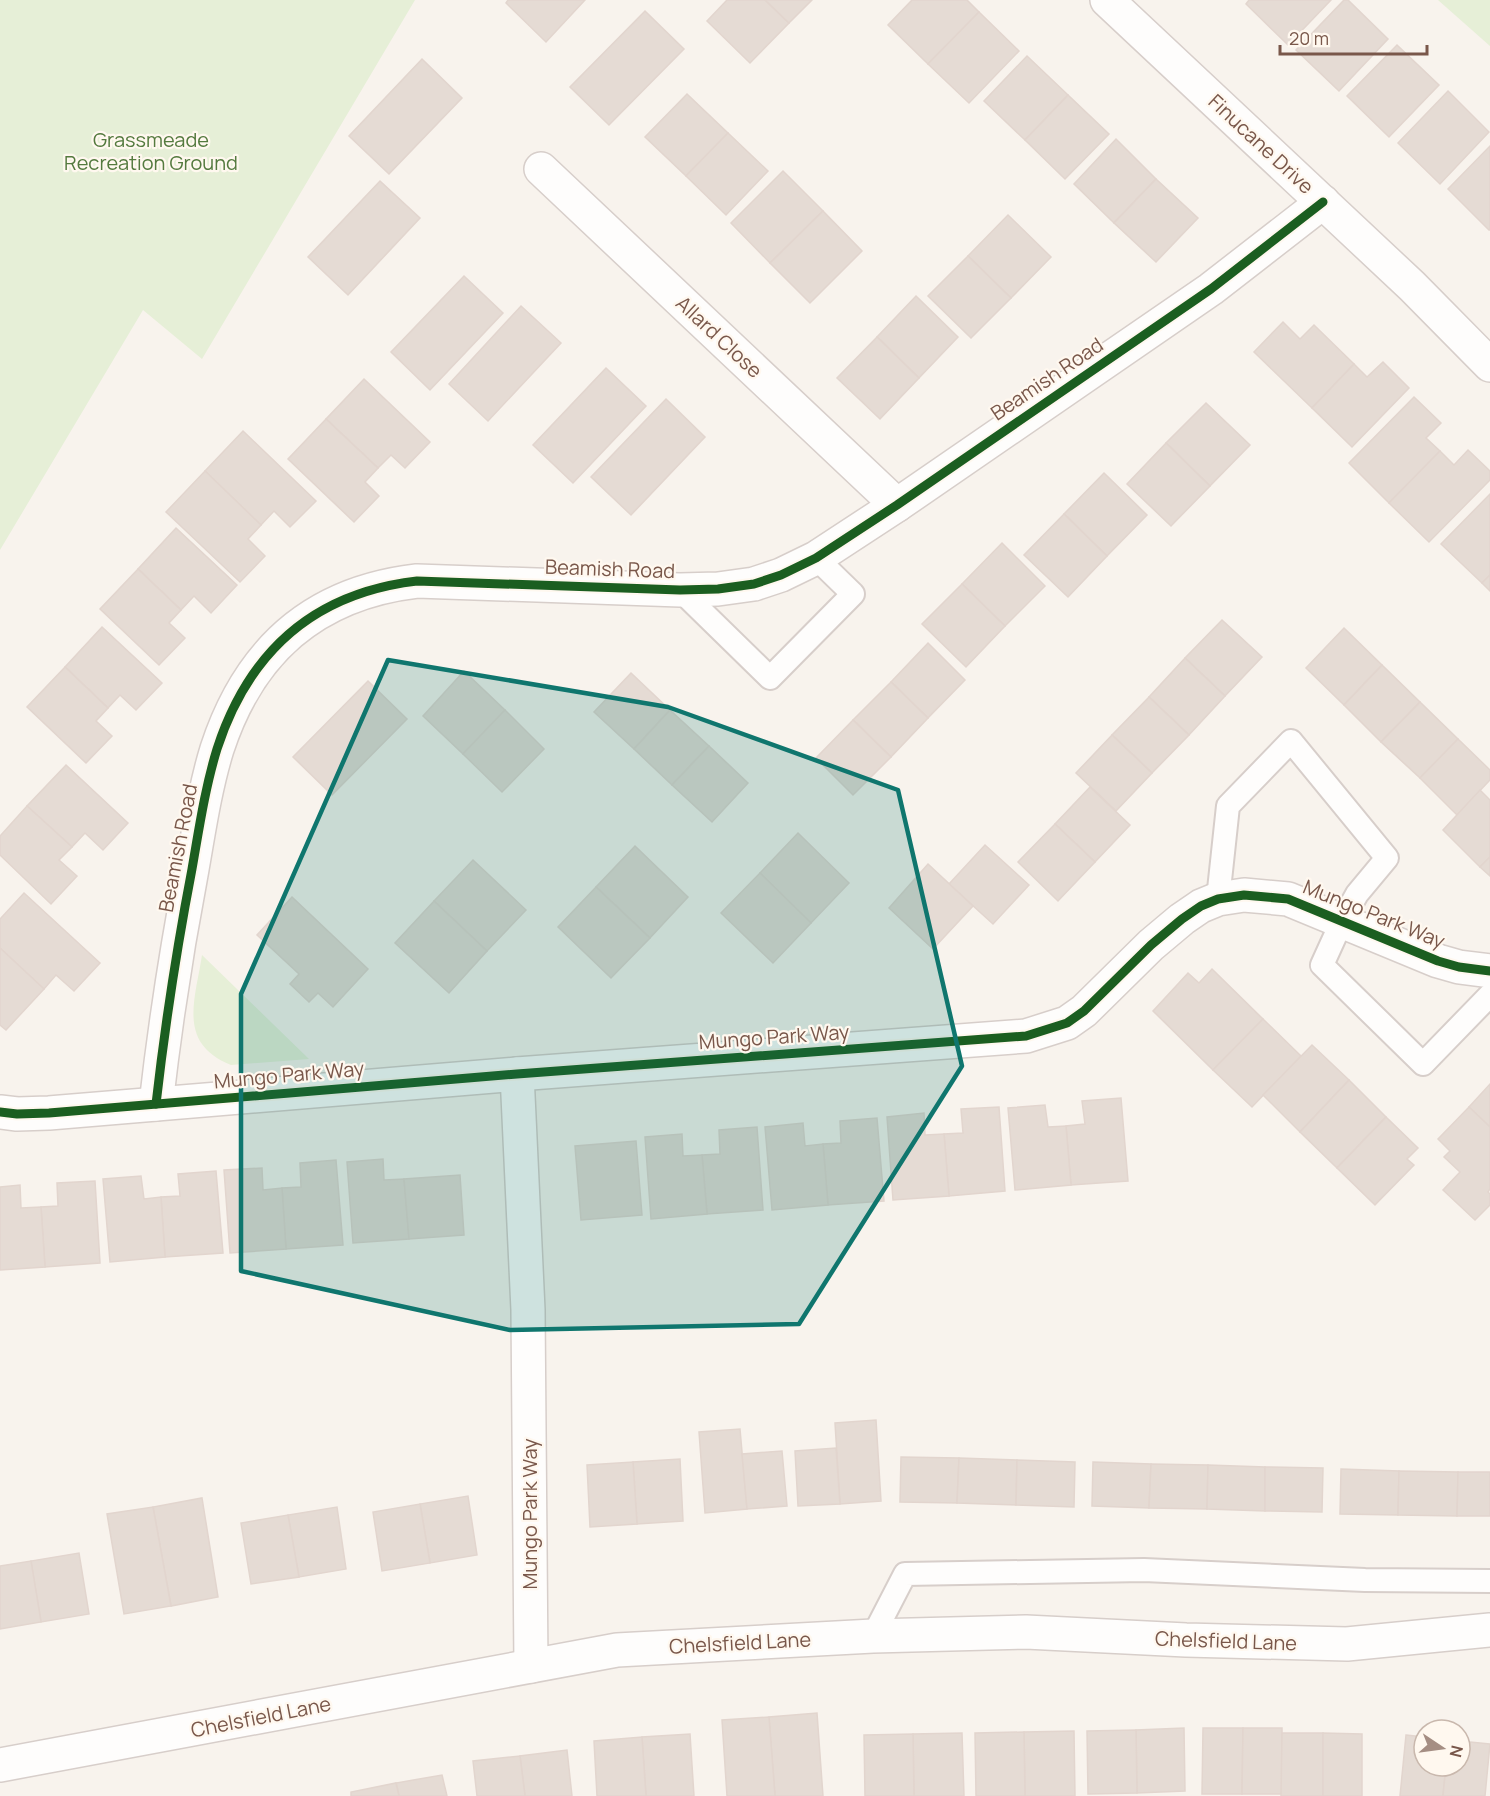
<svg xmlns="http://www.w3.org/2000/svg" width="1490" height="1796" viewBox="0 0 1490 1796" font-family="Manrope,sans-serif">
  <style>
    .green { fill: #e6efd7 }
    .building { fill: #e5dbd4; stroke: #e2d5ce; stroke-width: 1.5 }
    .lines { fill: none; stroke-linecap: round; stroke-linejoin: round }
    .service-casing { stroke: #d7ceca; stroke-width: 26 }
    .minor-casing { stroke: #d7ceca; stroke-width: 36 }
    .tertiary-casing { stroke: #d7ceca; stroke-width: 36 }
    .service { stroke: #fefdfc; stroke-width: 22 }
    .minor { stroke: #fefdfc; stroke-width: 33 }
    .tertiary { stroke: #fefdfc; stroke-width: 33 }
    .cycleway-casing { stroke: #fff8ef; stroke-width: 13 }
    .cycleway { stroke: #1b5e20; stroke-width: 9 }
    .marked { fill: #0f766e; fill-opacity: 0.2; stroke: #0f766e; stroke-width: 4.5; stroke-linejoin: round }
    .labels { text-anchor: middle; stroke-width: 4.5; stroke-linejoin: round; paint-order: stroke }
    .park-label { font-size: 20px; fill: #547a3e; stroke: #fff8ef }
    .street-label { font-size: 20px; fill: #79574a; stroke: #fff8ef }
  </style>
  <rect width="100%" height="100%" fill="#f8f3ed"/>
  <g class="green">
    <path d="M0,0H415L202,359L143,310L0,550Z"/>
    <path d="M1438,0H1490V46Z"/>
    <path d="M202,955L309,1059L231,1065C177,1043 195,1001 202,955Z"/>
  </g>
  <g class="building">
    <path d="M508,0H585L546,42L506,3Z"/>
    <path d="M727,0H765L789,23L750,63L707,21Z"/>
    <path d="M765,0H812L789,23Z"/>
    <path d="M912,0H967L979,12L928,64L888,25Z"/>
    <path d="M1249,0H1331L1288,45L1246,4Z"/>
    <path d="M1344,0H1348L1388,39L1339,91L1296,50Z"/>
    <path d="M645,11L684,49L609,125L570,87Z"/>
    <path d="M979,12L1019,51L969,103L928,64Z"/>
    <path d="M1397,45L1439,85L1389,137L1347,96Z"/>
    <path d="M1027,56L1068,95L1025,140L984,101Z"/>
    <path d="M422,59L462,98L389,174L349,136Z"/>
    <path d="M1448,91L1489,132L1440,184L1398,143Z"/>
    <path d="M687,94L728,133L686,176L645,137Z"/>
    <path d="M1068,95L1109,134L1065,179L1025,140Z"/>
    <path d="M728,133L768,171L726,215L686,176Z"/>
    <path d="M1116,139L1156,179L1114,223L1074,184Z"/>
    <path d="M1490,146V230H1489L1448,189Z"/>
    <path d="M783,171L823,211L770,263L731,223Z"/>
    <path d="M1156,179L1198,218L1156,262L1114,223Z"/>
    <path d="M380,181L420,218L348,295L308,257Z"/>
    <path d="M823,211L862,251L810,303L770,263Z"/>
    <path d="M1008,215L1051,257L1011,298L968,256Z"/>
    <path d="M968,256L1011,298L971,338L928,296Z"/>
    <path d="M464,276L503,313L430,390L391,352Z"/>
    <path d="M916,296L958,337L919,378L877,337Z"/>
    <path d="M521,306L561,343L488,421L449,384Z"/>
    <path d="M1283,322L1300,339L1314,325L1354,364L1312,408L1254,352Z"/>
    <path d="M877,337L919,378L880,419L837,378Z"/>
    <path d="M1383,362L1409,388L1352,447L1312,408L1354,364L1367,377Z"/>
    <path d="M606,368L646,406L573,483L533,445Z"/>
    <path d="M364,379L430,442L405,468L391,455L378,468L326,419Z"/>
    <path d="M1414,397L1441,423L1426,438L1440,451L1389,503L1349,463Z"/>
    <path d="M666,399L705,437L631,515L591,477Z"/>
    <path d="M1206,403L1250,445L1210,486L1166,443Z"/>
    <path d="M326,419L378,468L365,482L379,496L354,522L288,459Z"/>
    <path d="M243,431L316,501L290,527L274,511L261,525L205,471Z"/>
    <path d="M1166,443L1210,486L1171,526L1127,484Z"/>
    <path d="M1468,450L1490,471V480L1429,542L1389,503L1440,451L1454,465Z"/>
    <path d="M205,471L261,525L248,539L265,556L240,582L166,512Z"/>
    <path d="M1104,473L1147,515L1107,556L1064,514Z"/>
    <path d="M1490,494V575L1482,583L1441,544Z"/>
    <path d="M1064,514L1107,556L1068,597L1024,555Z"/>
    <path d="M176,528L237,585L211,613L194,596L181,610L138,569Z"/>
    <path d="M1002,543L1045,586L1005,626L962,584Z"/>
    <path d="M138,569L181,610L169,623L185,638L159,665L100,609Z"/>
    <path d="M1490,575V591L1482,583Z"/>
    <path d="M962,584L1005,626L966,667L922,624Z"/>
    <path d="M1222,620L1262,657L1225,696L1185,658Z"/>
    <path d="M102,627L162,683L136,710L120,695L108,708L65,667Z"/>
    <path d="M1344,628L1382,665L1344,705L1306,668Z"/>
    <path d="M928,643L965,680L928,718L891,682Z"/>
    <path d="M1185,658L1225,696L1189,735L1149,697Z"/>
    <path d="M1382,665L1420,702L1381,742L1344,705Z"/>
    <path d="M65,667L108,708L96,721L112,736L86,763L27,707Z"/>
    <path d="M464,671L505,710L463,754L423,716Z"/>
    <path d="M631,673L670,710L634,749L594,712Z"/>
    <path d="M368,681L407,719L332,795L293,757Z"/>
    <path d="M891,682L928,718L891,757L853,720Z"/>
    <path d="M1149,697L1189,735L1152,773L1112,735Z"/>
    <path d="M1420,702L1458,739L1420,778L1381,742Z"/>
    <path d="M505,710L544,749L502,792L463,754Z"/>
    <path d="M670,710L709,746L672,785L634,749Z"/>
    <path d="M853,720L891,757L853,795L816,758Z"/>
    <path d="M1112,735L1152,773L1116,811L1076,773Z"/>
    <path d="M1458,739L1490,770V780L1457,815L1420,778Z"/>
    <path d="M709,746L748,783L712,822L672,785Z"/>
    <path d="M66,765L128,823L103,850L85,833L72,847L27,806Z"/>
    <path d="M1090,787L1130,825L1095,862L1055,824Z"/>
    <path d="M1480,790L1490,800V857L1480,867L1443,830Z"/>
    <path d="M27,806L72,847L59,860L77,876L51,904L0,855V836Z"/>
    <path d="M1055,824L1095,862L1058,901L1018,862Z"/>
    <path d="M798,833L849,883L811,923L760,873Z"/>
    <path d="M985,845L1029,885L993,924L949,884Z"/>
    <path d="M635,846L688,897L650,938L596,887Z"/>
    <path d="M1490,857V876L1480,867Z"/>
    <path d="M473,860L526,910L487,951L434,901Z"/>
    <path d="M928,864L973,906L933,949L889,908Z"/>
    <path d="M760,873L811,923L773,963L721,913Z"/>
    <path d="M596,887L650,938L611,978L558,927Z"/>
    <path d="M24,893L100,963L74,991L56,975L44,989L0,948V919Z"/>
    <path d="M292,897L368,969L333,1007L318,993L309,1002L290,984L299,974L257,935Z"/>
    <path d="M434,901L487,951L449,993L395,943Z"/>
    <path d="M0,948L44,989L6,1030L0,1025Z"/>
    <path d="M1212,969L1263,1019L1213,1070L1153,1011L1188,973L1199,983Z"/>
    <path d="M1263,1019L1301,1056L1252,1107L1213,1070Z"/>
    <path d="M1312,1045L1349,1080L1300,1132L1263,1095Z"/>
    <path d="M1349,1080L1386,1117L1337,1168L1300,1132Z"/>
    <path d="M1490,1084V1127L1469,1107Z"/>
    <path d="M1121,1098L1128,1181L1071,1185L1066,1126L1085,1124L1082,1101Z"/>
    <path d="M1045,1105L1048,1127L1066,1126L1071,1185L1015,1190L1008,1108Z"/>
    <path d="M999,1107L1005,1191L949,1196L944,1134L963,1133L961,1109Z"/>
    <path d="M1469,1107L1490,1127V1189L1488,1192L1490,1194V1205L1475,1220L1443,1190L1460,1172L1444,1157L1450,1151L1438,1139Z"/>
    <path d="M924,1113L925,1135L944,1134L949,1196L893,1200L887,1117Z"/>
    <path d="M1386,1117L1418,1148L1407,1159L1414,1165L1375,1205L1337,1168Z"/>
    <path d="M877,1118L884,1201L828,1205L823,1144L841,1143L840,1121Z"/>
    <path d="M803,1123L805,1146L823,1144L828,1205L772,1210L765,1127Z"/>
    <path d="M757,1127L763,1210L707,1214L702,1155L720,1154L719,1130Z"/>
    <path d="M682,1134L683,1156L702,1155L707,1214L651,1219L645,1137Z"/>
    <path d="M636,1141L642,1215L581,1220L575,1146Z"/>
    <path d="M383,1159L384,1180L404,1179L409,1239L353,1243L347,1162Z"/>
    <path d="M336,1160L343,1245L286,1249L282,1188L301,1187L300,1163Z"/>
    <path d="M262,1168L263,1190L282,1188L286,1249L230,1253L224,1170Z"/>
    <path d="M216,1171L223,1253L165,1257L161,1197L180,1196L178,1174Z"/>
    <path d="M460,1175L464,1235L409,1239L404,1179Z"/>
    <path d="M141,1176L144,1199L161,1197L165,1257L110,1262L103,1179Z"/>
    <path d="M95,1181L100,1263L45,1267L41,1207L58,1206L57,1183Z"/>
    <path d="M20,1185L21,1208L41,1207L45,1267L0,1270V1187Z"/>
    <path d="M876,1420L881,1501L840,1504L835,1423Z"/>
    <path d="M740,1429L747,1509L705,1513L699,1432Z"/>
    <path d="M836,1448L840,1504L798,1506L795,1451Z"/>
    <path d="M782,1451L787,1506L747,1509L742,1454Z"/>
    <path d="M901,1457L959,1458L957,1503L900,1502Z"/>
    <path d="M959,1458L1017,1460L1016,1505L957,1503Z"/>
    <path d="M680,1459L683,1521L637,1524L633,1462Z"/>
    <path d="M1017,1460L1075,1462L1074,1507L1016,1505Z"/>
    <path d="M633,1462L637,1524L590,1527L587,1465Z"/>
    <path d="M1093,1462L1151,1464L1149,1508L1092,1506Z"/>
    <path d="M1151,1464L1208,1465L1207,1509L1149,1508Z"/>
    <path d="M1208,1465L1265,1467V1511L1207,1509Z"/>
    <path d="M1265,1467L1323,1468L1322,1512L1265,1511Z"/>
    <path d="M1341,1469L1399,1471L1398,1515L1340,1514Z"/>
    <path d="M1399,1471L1458,1472L1457,1516L1398,1515Z"/>
    <path d="M1458,1472H1490V1516H1457Z"/>
    <path d="M468,1496L477,1555L430,1563L420,1504Z"/>
    <path d="M202,1498L218,1597L171,1606L153,1507Z"/>
    <path d="M420,1504L430,1563L382,1571L373,1512Z"/>
    <path d="M153,1507L171,1606L124,1614L107,1514Z"/>
    <path d="M337,1507L346,1569L299,1577L288,1515Z"/>
    <path d="M288,1515L299,1577L251,1584L241,1523Z"/>
    <path d="M79,1553L89,1614L41,1622L31,1561Z"/>
    <path d="M31,1561L41,1622L0,1629V1566Z"/>
    <path d="M817,1713L823,1796H775L769,1717Z"/>
    <path d="M769,1717L775,1796H727L722,1720Z"/>
    <path d="M1184,1728L1185,1791L1137,1793L1136,1730Z"/>
    <path d="M1203,1728H1243L1242,1794H1202Z"/>
    <path d="M1243,1728H1282V1794H1242Z"/>
    <path d="M1136,1730L1137,1793L1088,1794L1087,1731Z"/>
    <path d="M1074,1731L1075,1796H1025L1024,1732Z"/>
    <path d="M1024,1732L1025,1796H976L975,1733Z"/>
    <path d="M962,1733L964,1796H914L913,1734Z"/>
    <path d="M1282,1733H1323V1796H1281Z"/>
    <path d="M1323,1733L1362,1734V1796H1323Z"/>
    <path d="M690,1734L694,1796H646L642,1737Z"/>
    <path d="M913,1734L914,1796H865L864,1735Z"/>
    <path d="M1406,1735L1424,1737V1766H1446L1443,1796H1400Z"/>
    <path d="M642,1737L646,1796H597L594,1741Z"/>
    <path d="M1460,1741L1490,1744L1485,1796H1443L1446,1766H1460Z"/>
    <path d="M567,1750L572,1796H525L520,1756Z"/>
    <path d="M520,1756L525,1796H477L473,1761Z"/>
    <path d="M442,1775L447,1796H399L396,1783Z"/>
    <path d="M396,1783L399,1796H351V1792Z"/>
  </g>
  <g class="lines">
    <g class="service-casing">
      <g id="service">
        <path d="M680,590L770,678L853,594L816,558"/>
        <path d="M1218,899L1228,806L1291,741L1387,858L1357,894L1342,921L1322,965L1423,1064L1490,995"/>
        <path d="M873,1636L905,1574L1144,1570L1365,1580L1490,1581"/>
      </g>
    </g>
    <g class="minor-casing">
      <g id="minor">
        <path d="M1107,0L1412,286L1490,365"/>
        <path d="M541,169L897,505"/>
        <path d="M517,1074L528,1310L531,1666"/>
        <path d="M156,1104C165,1025 177,947 192,869C199,829 205,788 217,749C249,651 314,593 417,581L680,590L718,589L754,584L781,575L816,558L897,505L1211,289L1323,202"/>
        <path d="M0,1112L17,1114L49,1113L517,1074L1026,1036L1067,1023L1084,1011L1151,945L1182,919L1201,906L1218,899L1244,895L1288,899L1438,961L1459,967L1490,971"/>
      </g>
    </g>
    <g class="tertiary-casing">
      <path id="tertiary" d="M0,1765L617,1650L873,1636L1026,1632L1186,1640L1347,1644L1490,1630"/>
    </g>
    <use href="#service" class="service"/>
    <use href="#minor" class="minor"/>
    <use href="#tertiary" class="tertiary"/>
    <g class="cycleway-casing">
      <g id="cycleway">
        <path d="M156,1104C165,1025 177,947 192,869C199,829 205,788 217,749C249,651 314,593 417,581L680,590L718,589L754,584L781,575L816,558L897,505L1211,289L1323,202"/>
        <path d="M0,1112L17,1114L49,1113L517,1074L1026,1036L1067,1023L1084,1011L1151,945L1182,919L1201,906L1218,899L1244,895L1288,899L1438,961L1459,967L1490,971"/>
      </g>
    </g>
    <use href="#cycleway" class="cycleway"/>
  </g>
  <path class="marked" d="M388,660L668,707L898,790L962,1066L799,1324L510,1330L241,1271V994Z"/>
  <g class="labels">
    <g class="park-label">
      <text x="151" y="147">Grassmeade<tspan x="151" dy="23">Recreation Ground</tspan></text>
    </g>
    <g class="street-label">
      <text transform="translate(1261 144) rotate(43)" y="7">Finucane Drive</text>
      <text transform="translate(719 337) rotate(43)" y="7">Allard Close</text>
      <text transform="translate(1047 379) rotate(-34)" y="7">Beamish Road</text>
      <text transform="translate(610 569) rotate(2)" y="7">Beamish Road</text>
      <text transform="translate(178 848) rotate(-79)" y="7">Beamish Road</text>
      <text transform="translate(1374 914) rotate(22)" y="7">Mungo Park Way</text>
      <text transform="translate(774 1037) rotate(-4)" y="7">Mungo Park Way</text>
      <text transform="translate(289 1075) rotate(-5)" y="7">Mungo Park Way</text>
      <text transform="translate(530 1514) rotate(-90)" y="7">Mungo Park Way</text>
      <text transform="translate(1226 1641) rotate(2)" y="7">Chelsfield Lane</text>
      <text transform="translate(740 1643) rotate(-3)" y="7">Chelsfield Lane</text>
      <text transform="translate(261 1717) rotate(-11)" y="7">Chelsfield Lane</text>
    </g>
  </g>
  <g transform="translate(1442 1748) rotate(103)"><circle r="28" fill="#fff8ef" stroke="#c9b8ad" stroke-width="1.5"/>
  <path d="M0-4.5L10 22L0 15L-10 22Z" fill="#a58e83"/>
  <text y="-9" font-size="16" font-weight="bold" text-anchor="middle" fill="#79574a">N</text>
  </g>
  <path d="M1280 45v9h147v-9" fill="none" stroke="#79574a" stroke-width="3"/>
  <text x="1289" y="45" font-size="18" fill="#79574a" stroke="#fff8ef" stroke-width="4.5" paint-order="stroke">20 m</text>
</svg>
